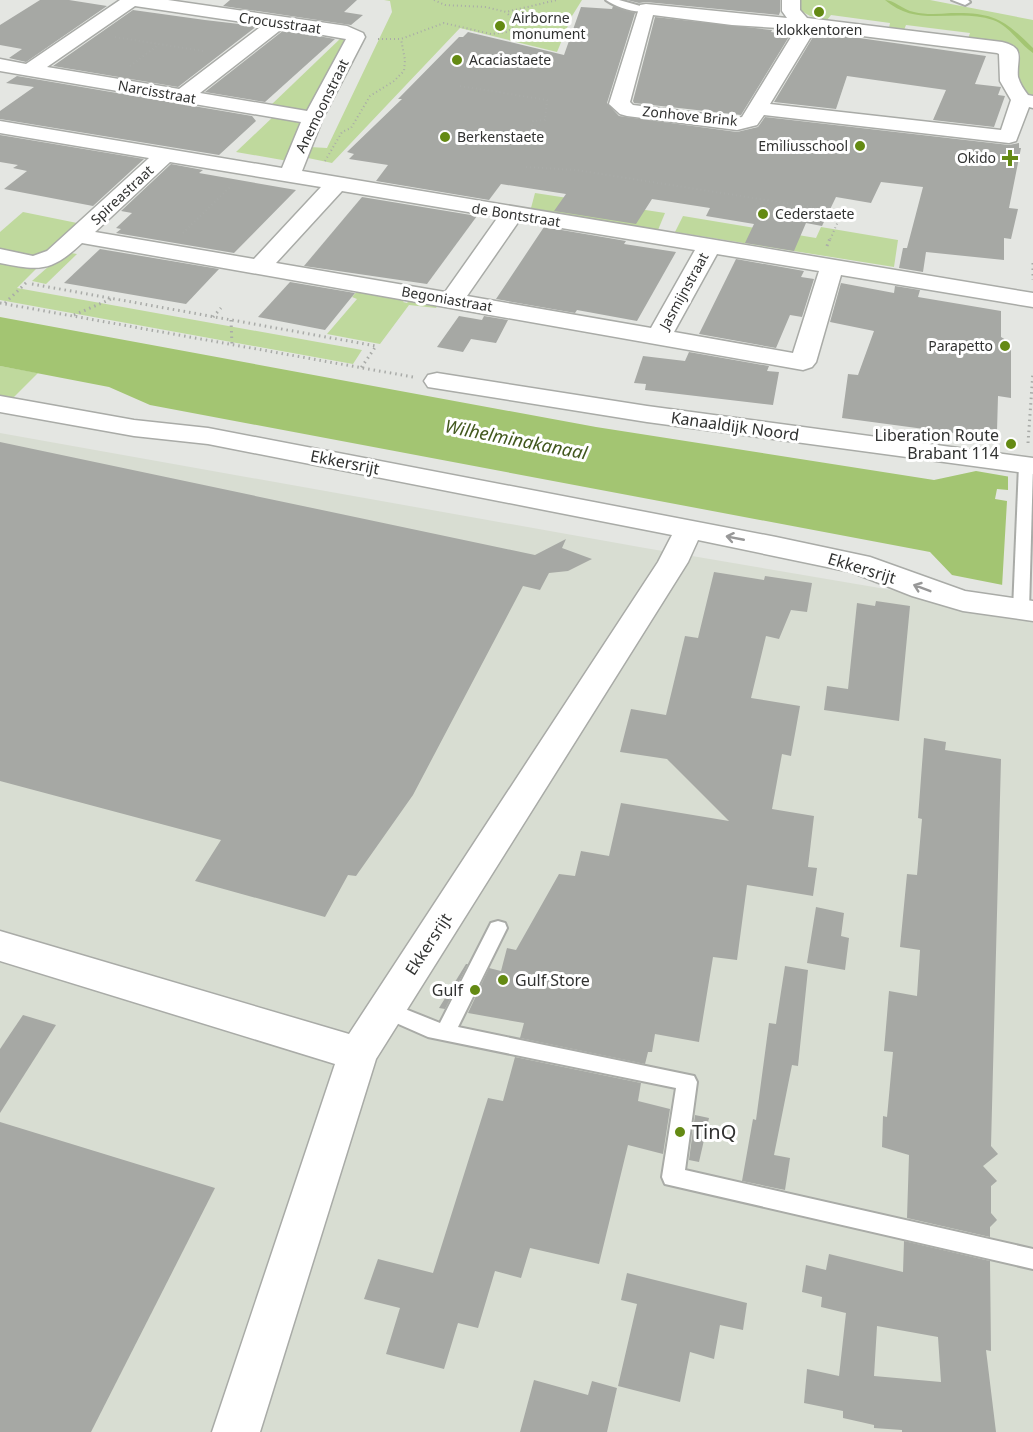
<svg xmlns="http://www.w3.org/2000/svg" width="1033" height="1432" viewBox="0 0 1033 1432" font-family="'Noto Sans',sans-serif">
  <style>
    .built { fill: #d8ddd2 }
    .green { fill: #bfd99d }
    .water { fill: #a3c572 }
    .pier { fill: #e4e6e2 }
    .lines { fill: none; stroke-linecap: round; stroke-linejoin: round }
    .stream { fill: #a3c572; fill-rule: evenodd }
    .building { fill: #a6a8a4; fill-rule: evenodd }
    .lane-casing { stroke: #a9aba7; stroke-width: 4 }
    .street-casing { stroke: #a9aba7; stroke-width: 3 }
    .path-far1 { stroke: #a9aba8; stroke-width: 2; stroke-dasharray: 1 3; stroke-linecap: butt }
    .path { stroke: #a9aba8; stroke-width: 3; stroke-dasharray: 1.5 4; stroke-linecap: butt }
    .lane { fill: #fff; fill-rule: evenodd }
    .street { fill: #fff; fill-rule: evenodd }
    .oneway { stroke: #989898 }
    .poi-dot { fill: #648a13; stroke: #fff; stroke-width: 2 }
    .labels { text-anchor: middle; stroke-width: 6; stroke-linejoin: round; paint-order: stroke }
    .far-poi-label { font-size: 14px; fill: #313231; stroke: #fff; text-anchor: start }
    .far-street-label { font-size: 14px; fill: #313231; stroke: #fff }
    .street-label { font-size: 16px; fill: #313231; stroke: #fff }
    .poi-label { font-size: 16px; fill: #313231; stroke: #fff; text-anchor: end }
    .water-label { font-size: 18px; font-style: italic; fill: #42581e; stroke: #fff }
    .near-poi-label { font-size: 20px; fill: #313231; stroke: #fff; text-anchor: start }
  </style>
  <rect width="100%" height="100%" fill="#e4e6e2"/>
  <path class="built" d="M0,433L645,548L1033,614V1432H0Z"/>
  <g class="green">
    <path d="M384,0H582L572,16L557,52L460,28L332,163L308,158L310,147L327,148L392,12L390,1Z"/>
    <path d="M800,0H930L1033,20V95H1029L1017,78L1020,54L1014,46L968,39L970,33L906,25L904,30L889,28L890,23L831,15L827,20C815,18 804,16 797,5Z"/>
    <path d="M342,37L351,38L307,112L270,106Z"/>
    <path d="M275,115L306,122L288,161L236,152Z"/>
    <path d="M535,193L665,213L658,230L531,208Z"/>
    <path d="M23,212L82,224L48,251L31,257L0,252V232Z"/>
    <path d="M683,216L816,238L821,227L898,240L894,267L675,232Z"/>
    <path d="M65,252L77,254L46,284L32,281Z"/>
    <path d="M0,259L45,260L17,288L362,350L353,364L0,300Z"/>
    <path d="M360,288L408,296L403,302L407,303L412,297L440,302L436,308L409,305L380,344L327,334L357,299L352,297Z"/>
    <path d="M0,366L38,373L10,401L0,399Z"/>
  </g>
  <path class="water" d="M0,317L596,427L934,480L976,471L1033,481V591L952,575L930,552L150,405L109,387L0,366Z"/>
  <path class="pier" d="M1008,474L1033,479V593L1002,587L1007,501L995,499L997,489L1008,490Z"/>
  <g class="lines">
    <path class="stream" d="M885,0C894,0 903,10 914,12C926,15 939,14 951,13C993,12 1004,19 1033,48V53C1019,44 1010,26 993,20C956,7 918,29 885,0Z"/>
  </g>
  <g class="building">
    <path d="M40,0H69L107,6L26,62L9,58L22,49L0,45V25Z"/>
    <path d="M230,0H357L344,12L363,15L351,25L223,6Z"/>
    <path d="M627,0H780V12L779,15L646,2L639,3Z"/>
    <path d="M613,6L635,13L607,103L619,116L737,132L758,127L765,117L1009,145L1019,143V148H1021L1009,208L1018,209L1011,239L1004,238V260L926,252L923,272L899,268L903,248H907L923,187L881,182L871,203L836,197L822,226L806,223L794,251L745,243L754,224L706,216L710,208L652,199L636,224L554,211L566,194L501,184L489,200L376,181L388,165L349,159L354,154L347,152L402,99H398L459,37H463L468,32L564,55L581,7L612,9Z"/>
    <path d="M133,10L205,20L257,26L178,87L53,66Z"/>
    <path d="M655,17L772,30L771,32L790,35L741,115L634,103L633,101Z"/>
    <path d="M284,30L335,39L265,102L205,92Z"/>
    <path d="M824,33L986,56L975,84L1001,87L998,95L1005,96L994,127L933,120L946,90L847,76L836,109L774,102L813,37L822,38Z"/>
    <path d="M17,76L252,116L256,121L219,155L0,119V111L34,87L6,83Z"/>
    <path d="M0,135L144,159L93,206L4,189L27,171L13,168L18,165L0,162Z"/>
    <path d="M171,164L203,170L199,173L296,190L234,253L116,233L121,229L116,228L132,213L121,211Z"/>
    <path d="M362,197L477,216L427,284L304,266Z"/>
    <path d="M544,227L626,241L624,244L676,252L637,321L577,310L575,313L496,299Z"/>
    <path d="M100,249L219,269L186,304L64,283Z"/>
    <path d="M736,259L804,271L801,277L814,279L802,317L790,315L776,348L699,334Z"/>
    <path d="M290,282L355,293L325,330L258,317Z"/>
    <path d="M841,283L894,293L895,286L920,290L918,297L1001,311V337L1011,343V398L998,396L997,431L984,429V437L842,418L848,374L858,375L874,331L830,322Z"/>
    <path d="M459,316L482,320L484,316L508,320L496,343L471,339L463,352L437,347Z"/>
    <path d="M689,352L769,366L767,371L779,372L773,405L645,390L646,384L634,383L643,356L685,361Z"/>
    <path d="M0,442L535,555L566,539L562,548L592,559L568,571L549,573L540,590L523,586L413,795L356,876L348,875L325,917L195,881L221,840L0,781Z"/>
    <path d="M714,572L764,580L765,576L812,583L807,612L791,610L779,639L766,636L751,698L800,706L791,756L782,754L772,809L814,816L808,867L817,868L813,896L747,885L737,960L713,957L699,1042L655,1034L652,1052H648L645,1064L520,1038L524,1023L468,1013L489,968L501,971L507,948L516,950L559,874L575,876L581,851L609,856L621,803L729,821L667,759L620,752L631,709L666,715L685,636L698,638Z"/>
    <path d="M876,601L910,606L899,721L824,710L827,686L848,689L857,603L875,606Z"/>
    <path d="M924,738L946,742L945,750L1001,759L991,1146L998,1154L983,1166L997,1181L991,1186V1213L997,1220L990,1227V1237L907,1218L909,1155L882,1147L883,1116L887,1117L893,1052L884,1051L889,991L917,996L920,950L900,947L907,874L917,875L922,819L918,818Z"/>
    <path d="M816,907L844,913L841,936L849,938L845,970L807,963Z"/>
    <path d="M466,964H468L445,1009L439,1008Z"/>
    <path d="M785,966L808,970L798,1066L792,1065L774,1155L790,1158L785,1190L742,1181L753,1119L756,1120L769,1023L776,1024Z"/>
    <path d="M23,1015L56,1025L0,1113V1049Z"/>
    <path d="M515,1057L641,1083L638,1101L670,1109L663,1154L628,1145L599,1264L530,1248L521,1278L495,1271L478,1328L458,1323L444,1369L386,1354L400,1308L364,1299L378,1259L433,1273L488,1098L503,1101Z"/>
    <path d="M695,1115L709,1118L699,1162L689,1160Z"/>
    <path d="M0,1122L215,1188L91,1432H0Z"/>
    <path d="M904,1241L990,1261L991,1351L986,1350L996,1432H902V1430L874,1428V1425L843,1418V1411L804,1403L807,1369L839,1376L846,1313L821,1307L822,1297L802,1292L806,1265L826,1270L829,1254L903,1272ZM877,1326L938,1337L941,1382L874,1376Z"/>
    <path d="M627,1273L747,1303L743,1330L720,1325L714,1359L690,1352L680,1402L618,1386L637,1304L621,1300Z"/>
    <path d="M534,1380L588,1395L592,1381L617,1388L607,1432H520Z"/>
  </g>
  <g class="lines">
    <g class="lane-casing">
      <g id="lane">
        <path d="M606,0H619L651,9C640,16 616,7 606,0Z"/>
        <path d="M952,0H968L970,2L965,5Z"/>
        <path d="M1026,461L1033,465L1029,610L1021,615L1013,610L1019,465Z"/>
        <path d="M498,921L505,923L507,928L458,1027L694,1076L697,1082L685,1170L1033,1249V1269L665,1184L662,1177L676,1088L428,1037L378,1015L375,1009L378,1003L385,1001L440,1023L491,923Z"/>
      </g>
    </g>
    <g class="street-casing">
      <g id="street">
        <path d="M120,0H168L347,26L363,33L365,37L323,118L302,171L1033,293V307L841,275L816,362L812,367L803,370L82,243C51,272 40,271 0,263V249L33,256L47,251L149,158L0,133V121L282,168L301,122L0,71V59L26,64ZM135,6L263,25L179,89L47,67ZM283,28L346,39L307,111L200,93ZM170,162L321,187L254,259L95,232ZM342,191L498,217L445,292L276,263ZM519,221L695,250L651,328L467,296ZM717,254L819,271L793,353L674,332Z"/>
        <path d="M782,0H800V10L807,18L1002,42C1027,48 1016,59 1018,77C1020,84 1024,90 1028,95L1033,96V108L1029,107L1016,141L1009,143L764,115L757,125L737,130L627,116L620,114L609,104L640,5L646,4L787,18L782,11ZM653,15L732,25L796,29L742,117L737,118L633,105L630,102ZM815,30L997,53L999,54L1000,81L1011,100L1001,130L770,104Z"/>
        <path d="M437,373L647,406L1033,458V474L647,422L428,387L424,381L428,375Z"/>
        <path d="M0,396L134,420L208,428L776,537L870,557L965,591L1033,601V621L963,611L912,596L851,572L698,540L688,562L376,1059L260,1432H212L335,1064L0,961V931L349,1034L658,562L672,535L208,444L134,436L0,412Z"/>
      </g>
    </g>
    <g class="path-far1">
      <path d="M434,0L445,5L486,7L506,12L557,0"/>
      <path d="M115,37L203,51"/>
      <path d="M378,39H401L444,23L491,34L507,32L514,27L513,19L506,12"/>
      <path d="M130,66L158,45"/>
      <path d="M460,86L547,100L545,120L533,121L527,148"/>
      <path d="M325,161L342,132L351,128L370,96L394,81L404,71L405,60L401,39"/>
      <path d="M526,167L576,170L842,212L830,240"/>
      <path d="M183,233L231,186"/>
    </g>
    <g class="path">
      <path d="M827,246L830,238"/>
      <path d="M1033,263V280"/>
      <path d="M32,284L376,346L361,368"/>
      <path d="M0,303L413,377"/>
      <path d="M5,303L28,281"/>
      <path d="M74,315L111,299"/>
      <path d="M213,317L221,308"/>
      <path d="M231,320L232,345"/>
      <path d="M1028,443L1033,372"/>
    </g>
    <use href="#lane" class="lane"/>
    <use href="#street" class="street"/>
  </g>
  <defs><path id="oneway-shaft" d="M-6 0H5M1.5-3L5.5 0L1.5 3" fill="none" stroke-width="1.6" stroke-linecap="round" stroke-linejoin="round" transform="scale(1.5)"/></defs>
  <g class="oneway">
    <use href="#oneway-shaft" transform="translate(735 538) rotate(-169)"/>
    <use href="#oneway-shaft" transform="translate(922 588) rotate(-159)"/>
  </g>
  <g class="poi-dot">
    <circle cx="819" cy="12" r="6"/>
    <circle cx="500" cy="26" r="6"/>
    <circle cx="457" cy="60" r="6"/>
    <circle cx="445" cy="137" r="6"/>
    <circle cx="860" cy="146" r="6"/>
    <path d="M1007 149h6v6h6v6h-6v6h-6v-6h-6v-6h6z"/>
    <circle cx="763" cy="214" r="6"/>
    <circle cx="1005" cy="346" r="6"/>
    <circle cx="1011" cy="444" r="6"/>
    <circle cx="503" cy="980" r="6"/>
    <circle cx="475" cy="990" r="6"/>
    <circle cx="680" cy="1132" r="6"/>
  </g>
  <g class="labels">
    <g class="far-poi-label">
      <text x="512" y="23">Airborne<tspan x="512" dy="16">monument</tspan></text>
      <text x="819" y="35" text-anchor="middle">klokkentoren</text>
      <text x="469" y="65">Acaciastaete</text>
      <text x="457" y="142">Berkenstaete</text>
      <text x="848" y="151" text-anchor="end">Emiliusschool</text>
      <text x="996" y="163" text-anchor="end">Okido</text>
      <text x="775" y="219">Cederstaete</text>
      <text x="993" y="351" text-anchor="end">Parapetto</text>
    </g>
    <g class="far-street-label">
      <text transform="translate(280 23) rotate(8)" y="5">Crocusstraat</text>
      <text transform="translate(157 92) rotate(10)" y="5">Narcisstraat</text>
      <text transform="translate(322 106) rotate(-64)" y="5">Anemoonstraat</text>
      <text transform="translate(690 116) rotate(6)" y="5">Zonhove Brink</text>
      <text transform="translate(122 195) rotate(-43)" y="5">Spireastraat</text>
      <text transform="translate(516 215) rotate(9)" y="5">de Bontstraat</text>
      <text transform="translate(684 291) rotate(-61)" y="5">Jasmijnstraat</text>
      <text transform="translate(447 299) rotate(10)" y="5">Begoniastraat</text>
    </g>
    <g class="street-label">
      <text transform="translate(735 426) rotate(8)" y="6">Kanaaldijk Noord</text>
      <text transform="translate(345 462) rotate(11)" y="6">Ekkersrijt</text>
      <text transform="translate(862 568) rotate(17)" y="6">Ekkersrijt</text>
      <text transform="translate(428 944) rotate(-57)" y="6">Ekkersrijt</text>
    </g>
    <g class="poi-label">
      <text x="999" y="441">Liberation Route<tspan x="999" dy="18">Brabant 114</tspan></text>
      <text x="515" y="986" text-anchor="start">Gulf Store</text>
      <text x="463" y="996">Gulf</text>
    </g>
    <g class="water-label">
      <text transform="translate(516 440) rotate(11)" y="6">Wilhelminakanaal</text>
    </g>
    <g class="near-poi-label">
      <text x="692" y="1139">TinQ</text>
    </g>
  </g>
</svg>
